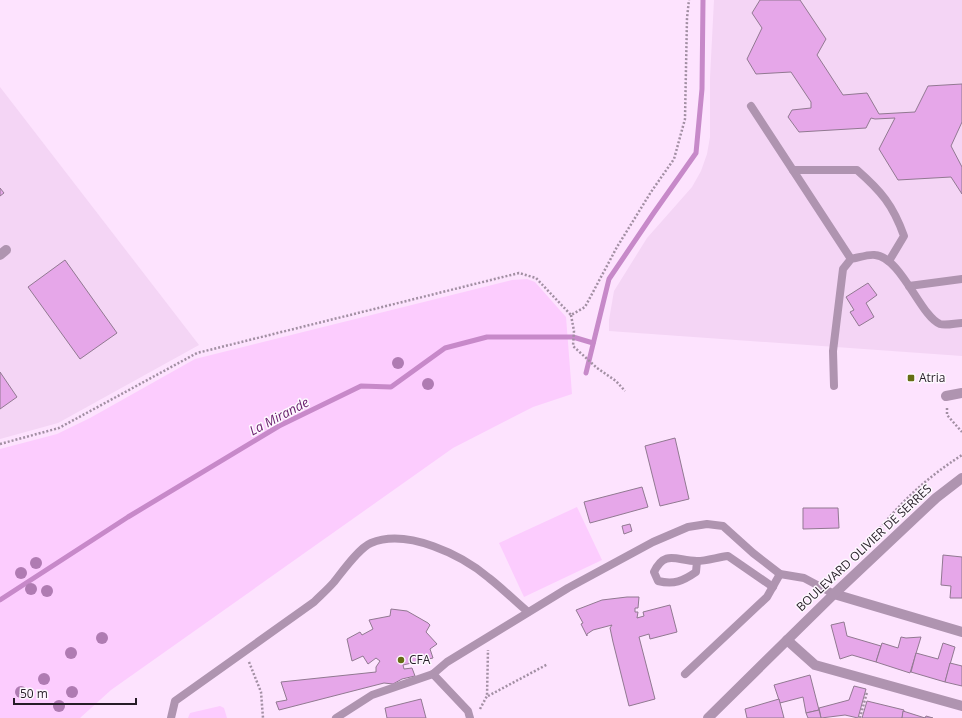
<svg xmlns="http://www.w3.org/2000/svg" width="962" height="718" viewBox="0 0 962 718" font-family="'Open Sans',sans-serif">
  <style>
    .built { fill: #f4d5f5 }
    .green { fill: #fcccfe }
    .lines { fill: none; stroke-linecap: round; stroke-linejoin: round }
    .stream { stroke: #c789c9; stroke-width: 5 }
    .building { fill: #e6a7e9; stroke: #917991 }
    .path { stroke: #a28fa3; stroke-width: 2.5; stroke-dasharray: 2 2; stroke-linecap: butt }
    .lane { stroke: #af94b0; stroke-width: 8 }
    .street { stroke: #af94b0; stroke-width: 10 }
    .tree { fill: #af7bb2 }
    .poi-dot { fill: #656d14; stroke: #fdf8fe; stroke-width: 1.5 }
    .labels { text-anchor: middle; stroke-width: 3; stroke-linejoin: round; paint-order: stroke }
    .poi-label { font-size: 12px; fill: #261d27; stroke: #fdf8fe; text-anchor: start }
    .street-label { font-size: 12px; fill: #261d27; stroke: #fdf8fe }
    .water-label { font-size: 13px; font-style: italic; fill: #691f6e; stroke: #fdf8fe }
  </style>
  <rect width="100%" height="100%" fill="#fde3fe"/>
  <g class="built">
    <path d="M714,0H962V356L609,331V320L614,291L647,238L692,187L701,171L707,154L710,137V78Z"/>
    <path d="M0,87L199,345L58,423L0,439Z"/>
  </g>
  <g class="green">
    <path d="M527,279L535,282L566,317L572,394L533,407L453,448L111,690L80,718H0V449L57,434L90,418L195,359L512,280Z"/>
    <path d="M577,507L602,560L524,597L499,543Z"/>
    <path d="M220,706L224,708L227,718H188L190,713Z"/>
  </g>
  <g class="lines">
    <g class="stream">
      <path d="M586,373L609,279L653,214L696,153L702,89L703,0"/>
      <path d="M0,600L128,517L279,426L361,386L391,387L445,348L487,337H573L593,343"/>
    </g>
  </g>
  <g class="building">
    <path d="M760,0H800L826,39L817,55L843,95L867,93L879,114L915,112L928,86L962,84V122L951,146L962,167V194L951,177L898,180L879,149L895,118L875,119L871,118L866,128L799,132L788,117L792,110L811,108V102L791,72L756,74L747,59L762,28L752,13Z"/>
    <path d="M0,188L4,193L0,196Z"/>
    <path d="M65,260L117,333L80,359L28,287Z"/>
    <path d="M868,283L877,295L866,303L874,317L859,326L850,312L854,310L846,297Z"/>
    <path d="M0,372L17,397L0,409Z"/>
    <path d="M675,438L689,499L660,506L645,446Z"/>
    <path d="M642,487L648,507L590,523L584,502Z"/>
    <path d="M803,508H838L839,528L803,529Z"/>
    <path d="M630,524L632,531L624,534L622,526Z"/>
    <path d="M943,555L962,557V598H950L951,586L941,585Z"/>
    <path d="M627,597H639L638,608H635V612H638L637,618L644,616L643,612L670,605L677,632L650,639L649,634L639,637L655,699L629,706L613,642L610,628L612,625L593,630L587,634V636L581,624L583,623L576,610L602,600Z"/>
    <path d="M391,609L407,611L428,623L430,625L426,632L437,644L430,649L433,658L403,665L404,669L412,668L415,676L402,679L393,684L384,683L279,710L276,702L287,700L281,682L376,672V667L380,661L376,658L368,664L363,656L352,661L347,639L360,632L362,635L373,629L369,620L390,616Z"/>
    <path d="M844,622L847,636L881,646L876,662L852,655L840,659L831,625Z"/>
    <path d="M901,637L906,638L921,637L910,673L876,662L882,643L898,648Z"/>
    <path d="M943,643L955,647L945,682L911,672L916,653L938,659Z"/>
    <path d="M950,663L962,666V686L945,682Z"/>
    <path d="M810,675L819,710L806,713L803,697L780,703L774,685Z"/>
    <path d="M854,686L866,689L858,718L845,715L821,718L819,708L849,700Z"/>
    <path d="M421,699L426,718H387L385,708Z"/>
    <path d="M779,699L784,718H747L745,709Z"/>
    <path d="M867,701L904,710L902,718H862Z"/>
    <path d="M819,710L821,718H808L806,713Z"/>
    <path d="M903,711L925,718L926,716L933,718H902Z"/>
  </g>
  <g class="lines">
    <g class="path">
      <path d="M571,315L574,331L573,346L597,368L616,381L625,391"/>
      <path d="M947,408V415L962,432"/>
      <path d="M0,444L59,428L197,353L519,273L536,278L571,315L585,307L617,247L651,192L674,159L685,119L687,18L689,0"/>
      <path d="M883,531L880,528C906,497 928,477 962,455"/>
      <path d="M249,662L261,692L263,718"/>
      <path d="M488,696L548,664"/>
      <path d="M480,709L487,696L488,650"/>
      <path d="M860,718L867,692"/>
    </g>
    <g class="lane">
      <path d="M751,106L851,259"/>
      <path d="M793,170H857C881,191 893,205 904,236L889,261"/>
      <path d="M909,286L962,279"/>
      <path d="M834,386L833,351L843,269L851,259C858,258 868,254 875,255C901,257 921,317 940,324C946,326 956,323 962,323"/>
      <path d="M697,561L696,572C683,581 674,585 658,581L654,572C665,549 677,561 697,561C707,561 718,557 728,556L773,587"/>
      <path d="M433,674L468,711L470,718"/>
      <path d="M685,674L767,597L780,574"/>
      <path d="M171,718L175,701L314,602C321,595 328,589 334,582C342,572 359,548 371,543C407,528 462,555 489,578C503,589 515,601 528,612"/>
      <path d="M336,718L372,695L433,674L447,662L568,588L653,542L688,527L707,524L723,526L753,553L780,574L804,578L834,594"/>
    </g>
    <g class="street">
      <path d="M0,255L6,250"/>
      <path d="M946,396L962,393"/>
      <path d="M834,594L962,632"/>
      <path d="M787,640L815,665L962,706"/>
      <path d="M708,718L834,594L936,498L962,478"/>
    </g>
  </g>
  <g class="tree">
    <circle cx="398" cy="363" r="6"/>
    <circle cx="428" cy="384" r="6"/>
    <circle cx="36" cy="563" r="6"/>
    <circle cx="21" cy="573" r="6"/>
    <circle cx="31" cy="589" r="6"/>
    <circle cx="47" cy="591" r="6"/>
    <circle cx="102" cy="638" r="6"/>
    <circle cx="71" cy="653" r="6"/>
    <circle cx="44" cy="679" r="6"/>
    <circle cx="21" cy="692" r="6"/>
    <circle cx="72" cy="692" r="6"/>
    <circle cx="59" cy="706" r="6"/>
  </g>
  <g class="poi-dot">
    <rect x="907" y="374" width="8" height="8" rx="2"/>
    <circle cx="401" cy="660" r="4"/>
  </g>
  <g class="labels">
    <g class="poi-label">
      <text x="919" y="382">Atria</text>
      <text x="409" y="664">CFA</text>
    </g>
    <g class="street-label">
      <text transform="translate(864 548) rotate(-43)" y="4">BOULEVARD OLIVIER DE SERRES</text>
    </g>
    <g class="water-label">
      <text transform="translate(279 416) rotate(-28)" y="5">La Mirande</text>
    </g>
  </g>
  <path d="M14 698v6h122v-6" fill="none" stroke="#261d27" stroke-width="2"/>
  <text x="20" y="698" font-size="12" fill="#261d27" stroke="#fdf8fe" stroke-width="3" paint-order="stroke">50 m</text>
</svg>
